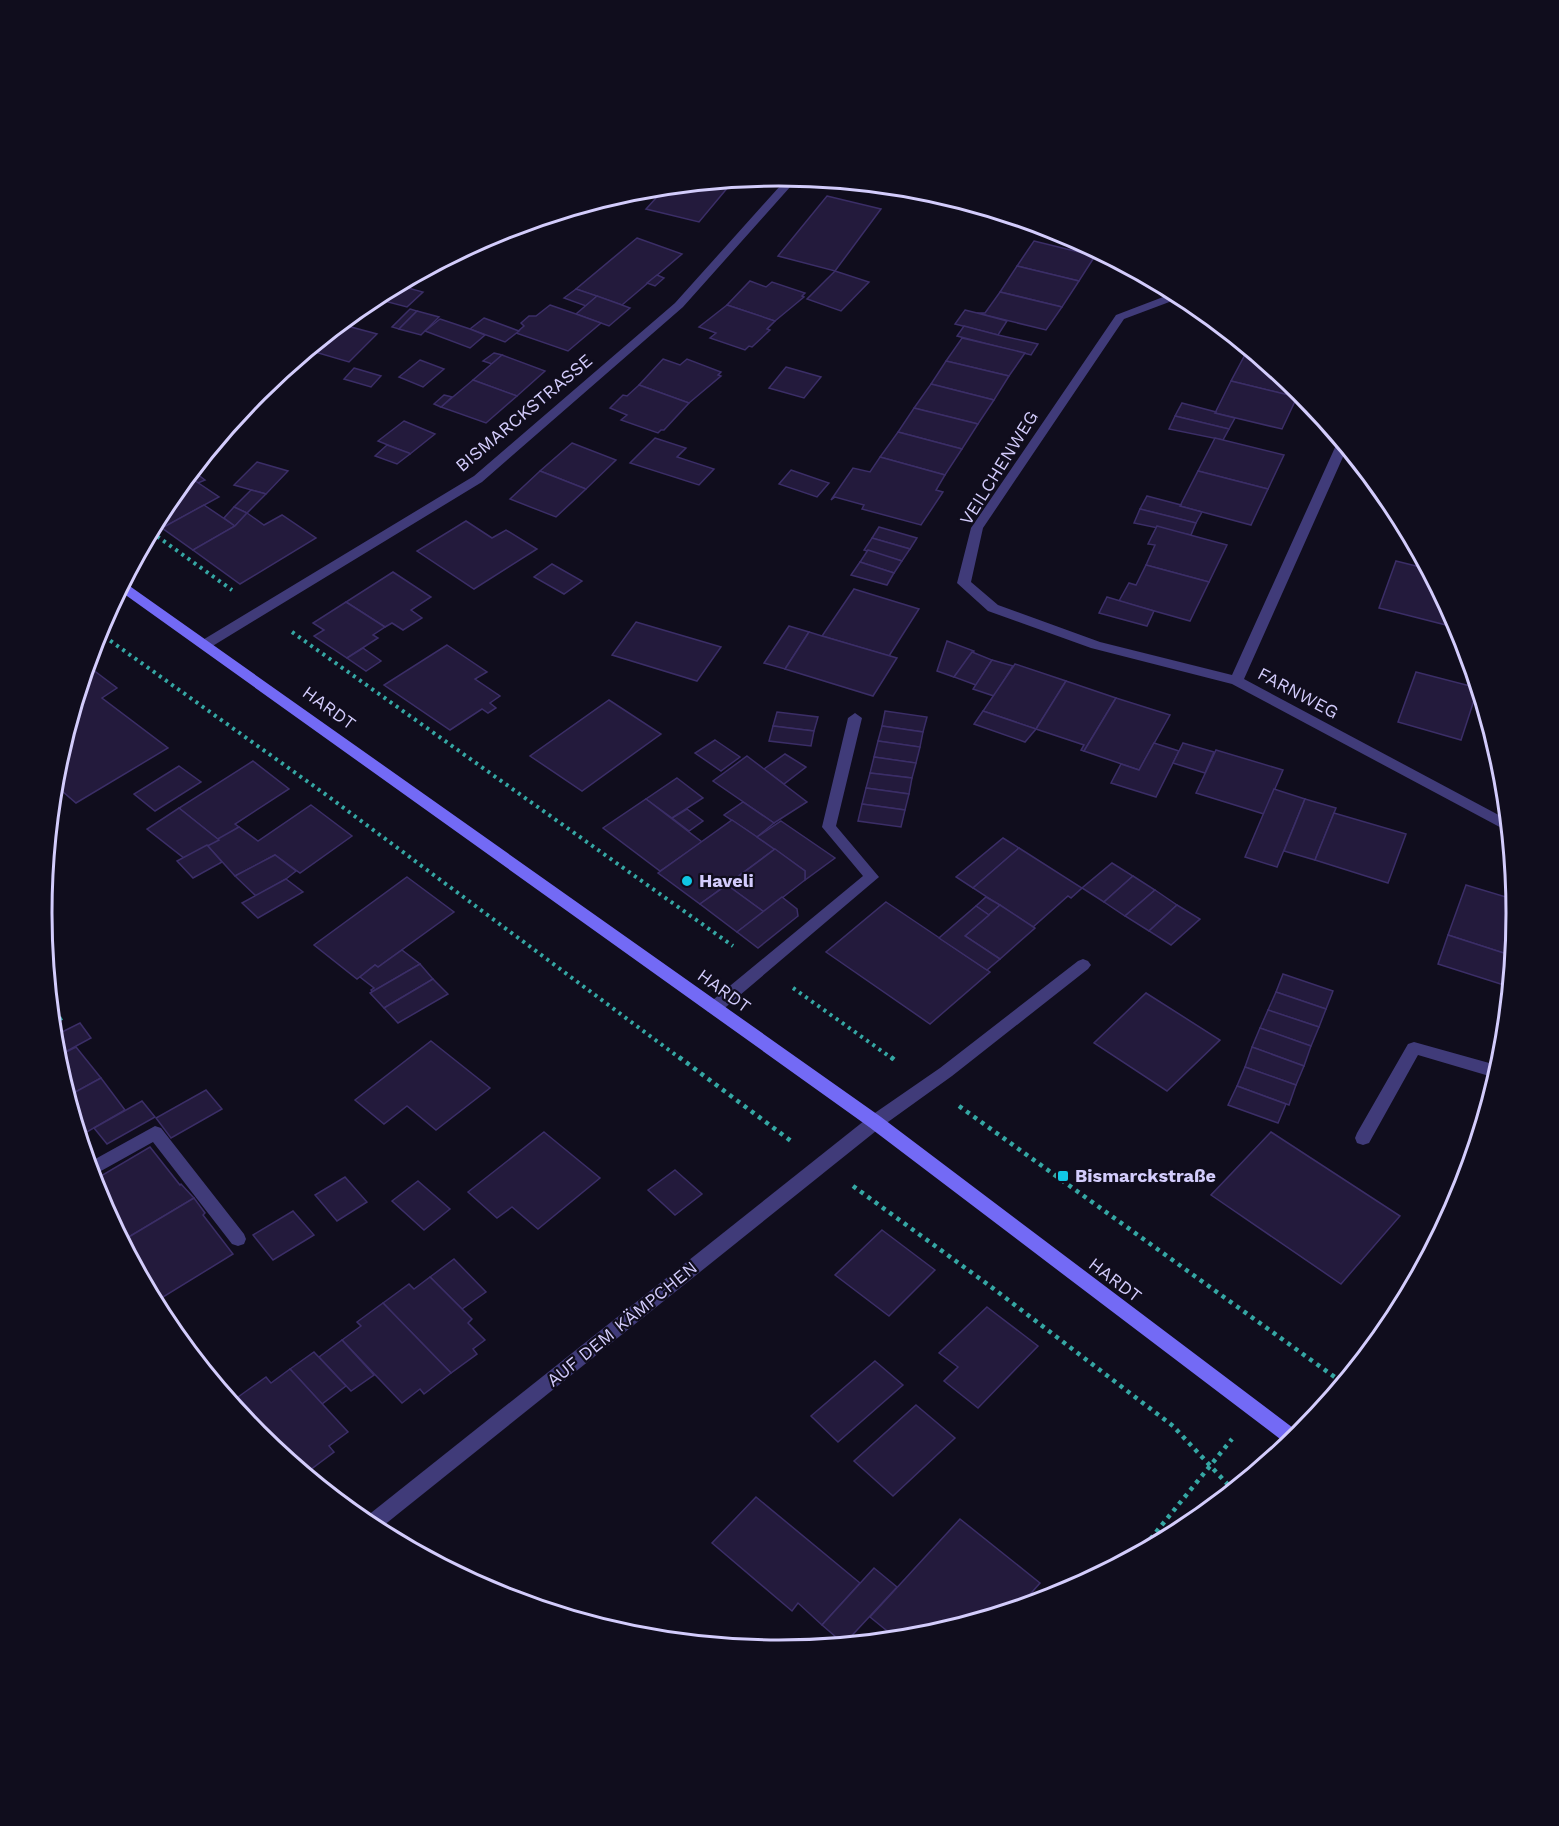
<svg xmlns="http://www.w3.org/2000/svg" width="1559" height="1826" viewBox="0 0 1559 1826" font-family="'Work Sans',sans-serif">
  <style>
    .building { fill: #231a3c; stroke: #3b2e67; stroke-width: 1.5 }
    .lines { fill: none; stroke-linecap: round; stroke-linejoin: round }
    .path-far1 { stroke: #35a7a4; stroke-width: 4; stroke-dasharray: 3 4.5; stroke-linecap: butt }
    .path { stroke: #35a7a4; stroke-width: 4.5; stroke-dasharray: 4 5; stroke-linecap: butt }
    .service { fill: #403b79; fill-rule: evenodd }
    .minor { fill: #403b79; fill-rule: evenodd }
    .secondary { fill: #736af5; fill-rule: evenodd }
    .poi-dot { fill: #10c6e4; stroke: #100d1d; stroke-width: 2 }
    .labels { text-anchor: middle; stroke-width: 4.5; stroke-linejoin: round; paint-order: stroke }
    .street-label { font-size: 18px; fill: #d3ccfc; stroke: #100d1d }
    .poi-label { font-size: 18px; font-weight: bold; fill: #d3ccfc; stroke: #100d1d; text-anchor: start }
    .rim { fill: none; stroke: #d3ccfc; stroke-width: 3 }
  </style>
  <rect width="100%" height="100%" fill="#100d1d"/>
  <g class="building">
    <path d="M734,180L699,222L646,209L666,187Z"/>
    <path d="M940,195L995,211L991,217L934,201Z"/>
    <path d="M827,196L881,209L835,271L778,256Z"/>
    <path d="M637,238L682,254L622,305L576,289Z"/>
    <path d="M1034,241L1095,256L1079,281L1017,266Z"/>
    <path d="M1017,266L1079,281L1062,307L1000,292Z"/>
    <path d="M835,271L869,282L841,311L807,299Z"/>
    <path d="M657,275L664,278L655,286L647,283Z"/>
    <path d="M750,281L766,287L772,282L805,293L802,296L804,297L775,321L727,305Z"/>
    <path d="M397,285L423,292L407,307L377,299L368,308L362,306Z"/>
    <path d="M576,289L597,296L586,306L564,298Z"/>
    <path d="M1000,292L1062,307L1046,330L977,313H985Z"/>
    <path d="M597,296L622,305L630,308L609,326L576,314Z"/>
    <path d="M550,305L576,314L601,323L568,351L516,333L524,326L521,323L529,316H536Z"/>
    <path d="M727,305L775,321L767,329L770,330L752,347L749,346L745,350L710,338L716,333L699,327Z"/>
    <path d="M410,309L417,311L399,329L392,327Z"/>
    <path d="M965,310L977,313L1007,321L998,335L955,324Z"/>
    <path d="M417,311L439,317L421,335L399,329Z"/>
    <path d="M484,318L519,331L505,342L470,329Z"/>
    <path d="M440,319L470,329L485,335L470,348L425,331Z"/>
    <path d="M340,324L377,334L349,362L308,350Z"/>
    <path d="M964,326L998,335L1038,344L1031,355L957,336Z"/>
    <path d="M962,338L1025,353L1009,376L946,361Z"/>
    <path d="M1247,351L1253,352L1300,391L1297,397L1231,381Z"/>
    <path d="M494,353L502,355L492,364L483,361Z"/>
    <path d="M502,355L545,371L517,396L473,380Z"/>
    <path d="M663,359L680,365L687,359L721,372L718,375L721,376L689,403L639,385Z"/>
    <path d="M420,360L444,369L423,387L399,377Z"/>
    <path d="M946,361L1009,376L994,400L931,384Z"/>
    <path d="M786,367L821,377L804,398L769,388Z"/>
    <path d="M354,368L381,376L371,387L344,379Z"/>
    <path d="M473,380L517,396L486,423L441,407Z"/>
    <path d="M1231,381L1297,397L1282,429L1215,413Z"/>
    <path d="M931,384L994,400L978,424L914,408Z"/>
    <path d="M639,385L689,403L664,430H661L658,433L621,420L627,415L610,408L623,395L627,396Z"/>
    <path d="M444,395L452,397L441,407L434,404Z"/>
    <path d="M1182,403L1216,412L1215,413L1235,418L1229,429L1175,416Z"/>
    <path d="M914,408L978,424L962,449L898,432Z"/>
    <path d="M1175,416L1229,429L1223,440L1169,429Z"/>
    <path d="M404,421L435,434L410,454L378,441Z"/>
    <path d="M898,432L962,449L945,475L880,457Z"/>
    <path d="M655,438L686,448L677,457L714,469L699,485L630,463Z"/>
    <path d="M1215,438L1284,455L1268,489L1198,471Z"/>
    <path d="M572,443L616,460L586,489L540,471Z"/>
    <path d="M387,445L409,453L410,454L397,464L375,456Z"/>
    <path d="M880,457L945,475L936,490L943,492L921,525L862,509L864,505L835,497L831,500L853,468L870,472Z"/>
    <path d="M257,462L288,471L266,494L234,485Z"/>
    <path d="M791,470L829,483L817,497L779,484Z"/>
    <path d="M193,471L205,480L198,483L188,476Z"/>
    <path d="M540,471L586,489L556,517L510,499Z"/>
    <path d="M1198,471L1268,489L1251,525L1180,506Z"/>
    <path d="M188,476L219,497L162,528L155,524L166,503Z"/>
    <path d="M251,490L266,494L247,513L234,507Z"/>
    <path d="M1147,496L1181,505L1180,506L1202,512L1196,523L1140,509Z"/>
    <path d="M204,505L235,526L193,550L162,528Z"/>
    <path d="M234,507L247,513L235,526L224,518Z"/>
    <path d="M1140,509L1196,523L1191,535L1134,523Z"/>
    <path d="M247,513L264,525L282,515L316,538L240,584L193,550L235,526Z"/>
    <path d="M466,521L492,538L506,530L537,549L474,589L417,551Z"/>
    <path d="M1157,526L1227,545L1209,582L1146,565L1155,545L1148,544Z"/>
    <path d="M879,527L917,538L910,549L872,538Z"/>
    <path d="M872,538L910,549L902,561L864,550Z"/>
    <path d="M868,550L902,561L894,573L860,562Z"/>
    <path d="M1396,561L1428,569L1453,617L1450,626L1379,608Z"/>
    <path d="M860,562L894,573L887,585L851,575Z"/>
    <path d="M552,564L582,581L564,594L534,577Z"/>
    <path d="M1146,565L1209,582L1190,621L1119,601L1129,583L1136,585Z"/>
    <path d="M393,572L431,597L411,610L422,618L403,630L392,623L385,627L346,602Z"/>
    <path d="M854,589L919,609L889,656L822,636Z"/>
    <path d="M1107,597L1154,611L1147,626L1099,613Z"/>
    <path d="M346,602L385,627L373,635L378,638L347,658L314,636L324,630L313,623Z"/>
    <path d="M636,622L721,647L697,681L612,655Z"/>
    <path d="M789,626L809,632L785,669L764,663Z"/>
    <path d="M809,632L822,636L897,658L873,696L785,669Z"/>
    <path d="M947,641L974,651L954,677L937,671Z"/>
    <path d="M447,645L487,672L475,679L500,696L490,703L496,708L488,713L482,709L450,730L384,685Z"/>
    <path d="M363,648L381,661L366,671L347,658Z"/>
    <path d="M972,652L992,660L976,685L954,677Z"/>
    <path d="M992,660L1013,666L994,696L973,689Z"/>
    <path d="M1015,664L1066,681L1036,729L983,711Z"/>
    <path d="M88,666L117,688L102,698L168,748L76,803L55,785L56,769Z"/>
    <path d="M1416,672L1478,688L1461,740L1398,722Z"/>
    <path d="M1066,681L1116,698L1084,751L1081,750L1084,745L1036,729Z"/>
    <path d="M1116,698L1170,715L1139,770L1084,751Z"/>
    <path d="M609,700L661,734L582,791L530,756Z"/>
    <path d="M885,711L927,717L923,732L882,726Z"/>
    <path d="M983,711L1036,729L1025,742L974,724Z"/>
    <path d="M777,712L818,717L814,731L773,726Z"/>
    <path d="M773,726L814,731L811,746L769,741Z"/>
    <path d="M882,726L923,732L920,747L878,741Z"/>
    <path d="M715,740L740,757L721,771L695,753Z"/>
    <path d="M878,741L920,747L916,763L874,757Z"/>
    <path d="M1154,743L1179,751L1156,797L1111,783L1121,764L1139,770Z"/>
    <path d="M1183,743L1214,752L1205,773L1173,763Z"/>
    <path d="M1216,750L1283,770L1264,814L1196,793Z"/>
    <path d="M785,754L806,767L784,784L764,769Z"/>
    <path d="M747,756L764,769L807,802L774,823L713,781Z"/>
    <path d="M874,757L916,763L912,778L870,773Z"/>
    <path d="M253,761L289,789L235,824L239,827L219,840L179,808Z"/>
    <path d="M179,766L201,782L155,811L134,794Z"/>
    <path d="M870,773L912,778L909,794L866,788Z"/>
    <path d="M677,778L703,798L672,818L646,799Z"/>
    <path d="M866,788L909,794L905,810L862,804Z"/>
    <path d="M1274,789L1305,799L1277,867L1245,857Z"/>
    <path d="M646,799L702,842L660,871L603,828Z"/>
    <path d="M1305,799L1336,808L1315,860L1284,851Z"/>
    <path d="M743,802L774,823L757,837L724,815Z"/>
    <path d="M862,804L905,810L901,827L858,821Z"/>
    <path d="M311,805L352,836L300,873L275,855L235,876L207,845L239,827L258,841Z"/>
    <path d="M179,808L219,840L184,858L147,829Z"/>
    <path d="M687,809L703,821L689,831L672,818Z"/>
    <path d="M1334,813L1406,834L1388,883L1315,860Z"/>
    <path d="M732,820L775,849L700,904L658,873Z"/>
    <path d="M781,821L835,858L805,880V871L757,837Z"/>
    <path d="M1003,838L1019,848L973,888L956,877Z"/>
    <path d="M207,845L222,862L193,878L177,861Z"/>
    <path d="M1019,848L1082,888L1071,898L1068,896L1033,927L973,888Z"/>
    <path d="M775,849L805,871V880L764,912L727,885Z"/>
    <path d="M275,855L296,871L286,879L256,896L235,876Z"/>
    <path d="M1112,863L1133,876L1104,902L1082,888Z"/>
    <path d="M1133,876L1155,890L1125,916L1104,902Z"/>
    <path d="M407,877L454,912L378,967L375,965L357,979L314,945Z"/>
    <path d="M286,879L303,892L258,918L242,903Z"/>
    <path d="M727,885L764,912L737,932L700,904Z"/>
    <path d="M1466,885L1516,900L1517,913L1513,956L1448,935Z"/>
    <path d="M1155,890L1177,905L1149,931L1125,916Z"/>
    <path d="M782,897L797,909L798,916L758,948L737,932Z"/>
    <path d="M986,897L1000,905L989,915L976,906Z"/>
    <path d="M886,902L990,972L930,1024L826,952Z"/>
    <path d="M1000,905L1035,928L1000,959L965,936Z"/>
    <path d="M1177,905L1200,919L1171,945L1149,931Z"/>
    <path d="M976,906L989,915L965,936L1000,959L987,970L939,938Z"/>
    <path d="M1448,935L1513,956L1510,987L1438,964Z"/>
    <path d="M402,950L420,964L372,992L371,990L374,988L360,977L375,965L378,967Z"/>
    <path d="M420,964L433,979L384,1008L370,993Z"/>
    <path d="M1283,974L1333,991L1326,1009L1276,992Z"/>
    <path d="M433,979L448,994L398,1023L384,1008Z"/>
    <path d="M1276,992L1326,1009L1319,1027L1268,1010Z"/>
    <path d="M1146,993L1220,1040L1167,1091L1094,1043Z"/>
    <path d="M1268,1010L1319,1027L1311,1046L1260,1028Z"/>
    <path d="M80,1023L91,1038L56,1057L54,1036Z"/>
    <path d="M1260,1028L1311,1046L1304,1066L1252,1047Z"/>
    <path d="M431,1041L490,1088L436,1130L407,1106L384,1124L355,1100Z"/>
    <path d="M76,1047L101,1078L68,1096L56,1057Z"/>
    <path d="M1252,1047L1304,1066L1296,1085L1245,1067Z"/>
    <path d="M1245,1067L1296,1085L1289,1105L1237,1086Z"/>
    <path d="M101,1078L125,1110L80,1136L68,1096Z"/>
    <path d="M1237,1086L1286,1104L1278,1123L1228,1105Z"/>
    <path d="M206,1090L222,1109L171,1138L156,1118Z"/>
    <path d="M142,1101L155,1117L107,1144L94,1128Z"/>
    <path d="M544,1132L600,1178L538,1229L512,1207L497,1218L468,1192Z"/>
    <path d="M1271,1132L1400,1216L1341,1284L1211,1195Z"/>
    <path d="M150,1147L180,1185L181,1184L194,1198L122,1241L98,1195L94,1180Z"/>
    <path d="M675,1170L702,1194L675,1215L648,1190Z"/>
    <path d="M345,1177L367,1202L337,1221L315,1195Z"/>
    <path d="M418,1181L450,1209L424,1230L392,1201Z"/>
    <path d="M194,1198L205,1213L203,1215L233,1254L155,1302L122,1241Z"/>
    <path d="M293,1211L314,1235L273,1260L253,1235Z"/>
    <path d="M882,1230L935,1270L889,1316L835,1275Z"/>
    <path d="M454,1259L486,1292L462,1309L430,1277Z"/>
    <path d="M430,1277L472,1319L468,1323L485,1340L473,1349L477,1354L451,1373L383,1303L409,1284L414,1289Z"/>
    <path d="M383,1303L451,1373L424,1394L420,1389L402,1403L342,1340L361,1326L357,1322Z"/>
    <path d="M987,1307L1038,1346L978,1408L944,1381L958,1367L939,1353Z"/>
    <path d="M342,1340L374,1375L351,1391L319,1357Z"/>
    <path d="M314,1352L346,1386L322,1404L290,1369Z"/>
    <path d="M875,1361L903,1385L838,1442L811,1416Z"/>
    <path d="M290,1369L348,1432L329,1446L334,1452L306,1473L238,1397L266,1377L271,1383Z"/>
    <path d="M238,1397L306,1473L258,1434L231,1402Z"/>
    <path d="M916,1405L955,1438L893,1496L854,1461Z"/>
    <path d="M756,1497L860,1583L822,1625L798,1603L792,1611L712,1543Z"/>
    <path d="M1183,1518L1192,1524L1164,1540Z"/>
    <path d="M960,1519L1040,1583L1018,1608L923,1636L897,1639L870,1617Z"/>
    <path d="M874,1568L897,1587L844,1644L822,1625Z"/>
  </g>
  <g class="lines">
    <g class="path-far1">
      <path d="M151,532L232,590"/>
      <path d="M98,632L325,794L681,1059"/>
      <path d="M292,632L733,946"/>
      <path d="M793,988L893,1059"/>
      <path d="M53,1023L62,1018"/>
    </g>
    <g class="path">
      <path d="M679,1057L791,1141"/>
      <path d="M891,1057L897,1062"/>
      <path d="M959,1106L1343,1383"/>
      <path d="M853,1186L990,1286L1173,1426L1233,1490"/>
      <path d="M1139,1553L1232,1439"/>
    </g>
    <g class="service">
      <path d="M855,713L862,718L836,826L879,877L720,1012H708L706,1008L708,1004L863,876L822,827L848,718Z"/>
      <path d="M1083,959L1088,961L1091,965L1088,969L952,1076L881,1127L875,1129L869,1127L867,1122L869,1117L940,1068L1078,961Z"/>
      <path d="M1414,1042L1500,1066L1496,1078L1418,1055L1369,1143L1363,1145L1357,1143L1355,1138L1357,1133L1408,1044Z"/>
      <path d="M155,1126L161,1128L244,1234L246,1239L244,1244L238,1246L232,1244L153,1142L92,1176L88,1163Z"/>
    </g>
    <g class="minor">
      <path d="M789,176L799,177L683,307L482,482L211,647H201L199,644L201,641L474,476L675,303Z"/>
      <path d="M1171,294L1180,295L1193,303L1172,301L1124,319L983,528L971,582L998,605L1100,642L1232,675L1337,443L1341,440L1347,448L1244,679L1508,820L1509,832L1232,684L1091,648L988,611L957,583L971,528L1116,315Z"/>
      <path d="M875,1115L881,1117L883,1122L881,1127L378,1530L362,1520L869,1117Z"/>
    </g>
    <path class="secondary" d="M124,582L881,1117L1301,1434L1288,1445L869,1127L120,591Z"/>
  </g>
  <g class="poi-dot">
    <circle cx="687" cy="881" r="6"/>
    <rect x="1057" y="1170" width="12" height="12" rx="3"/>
  </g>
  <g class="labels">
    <g class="street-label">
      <text transform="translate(524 413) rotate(-40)" y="6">BISMARCKSTRASSE</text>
      <text transform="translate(999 468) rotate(-58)" y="6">VEILCHENWEG</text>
      <text transform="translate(1298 693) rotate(28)" y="6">FARNWEG</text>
      <text transform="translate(329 708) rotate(36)" y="6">HARDT</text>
      <text transform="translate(724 991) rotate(36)" y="6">HARDT</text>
      <text transform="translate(1115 1280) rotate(37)" y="6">HARDT</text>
      <text transform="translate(622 1324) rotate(-39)" y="6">AUF DEM KÄMPCHEN</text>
    </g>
    <g class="poi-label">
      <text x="699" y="887">Haveli</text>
      <text x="1075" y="1182">Bismarckstraße</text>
    </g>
  </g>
  <path d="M0 0H1559V1826H0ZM52 913a727 727 0 1 1 1454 0a727 727 0 1 1-1454 0Z" fill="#100d1d" fill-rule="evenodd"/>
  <path class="rim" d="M52 913a727 727 0 1 1 1454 0a727 727 0 1 1-1454 0Z"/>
</svg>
